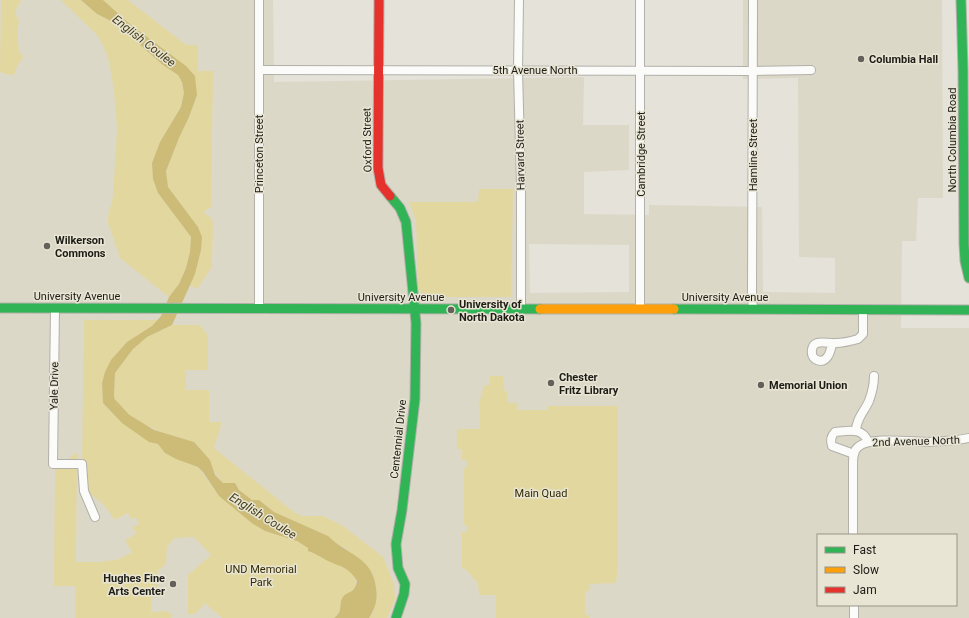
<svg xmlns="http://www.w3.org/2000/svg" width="969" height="618" viewBox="0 0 969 618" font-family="Roboto,sans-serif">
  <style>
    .built { fill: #dcd8c8; fill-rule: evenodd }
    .green { fill: #e3d7a0 }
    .water { fill: #ccbc78 }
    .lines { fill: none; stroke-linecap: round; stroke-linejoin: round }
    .stream { stroke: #ccbc78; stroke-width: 2 }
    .street-casing { stroke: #b1b0a9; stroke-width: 10 }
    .fast-casing { stroke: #b1b0a9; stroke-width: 11 }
    .slow-casing { stroke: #b1b0a9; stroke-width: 11 }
    .jam-casing { stroke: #b1b0a9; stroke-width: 11 }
    .street { stroke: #fbfbf9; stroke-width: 8 }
    .fast { stroke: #30b455; stroke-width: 9 }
    .slow { stroke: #ff9f0a; stroke-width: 9 }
    .jam { stroke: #e5322d; stroke-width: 9 }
    .poi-dot { fill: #63615a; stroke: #e8e5d4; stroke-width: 1.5 }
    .labels { text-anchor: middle; stroke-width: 3; stroke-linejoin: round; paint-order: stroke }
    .poi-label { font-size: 11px; font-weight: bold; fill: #1d1c16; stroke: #e8e5d4; text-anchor: start }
    .street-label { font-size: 11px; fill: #1d1c16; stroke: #e8e5d4 }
    .park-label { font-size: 11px; fill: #342b02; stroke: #e8e5d4 }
    .water-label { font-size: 12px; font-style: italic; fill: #463d16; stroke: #e8e5d4 }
  </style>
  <rect width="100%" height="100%" fill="#e4e2d9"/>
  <path class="built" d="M0,0H273L274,82L584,77L583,125H629V170L584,172V214L649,215V205L762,207L763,292L835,293V258L799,257L798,78L743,79V0H942L943,198H918L916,241H902L901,328H969V618H0ZM529,244L629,245V292L530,293ZM818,535H956V605H818Z"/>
  <g class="green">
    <path d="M1,0H21L15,12L19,23L17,31L19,52L23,56L22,60L18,64L14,75H10L0,72Z"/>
    <path d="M61,0H81L97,14L109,20L122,29L163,65L178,75L182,82L184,93L181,107L160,142L152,163L158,193L191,237L190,252L186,268L179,284L169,297L120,258L113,237L107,220L113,196L117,128L114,91L109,61L103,45L97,35Z"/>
    <path d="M103,0H128L186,45H198V71H213L211,207L205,211L204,213L211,218L213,223L212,267L197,289L190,285L195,274L201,250L198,227L168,187L166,171L179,138L189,117L197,95L131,25Z"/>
    <path d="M479,189H513L511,297H437L423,295L418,288L416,221L409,202H478Z"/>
    <path d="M84,320H158L102,383L103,403L109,410L149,441L158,444L169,455L198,467L219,496L265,531L297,541L325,559L346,568L354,575L356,586C351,592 345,598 342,604C339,610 340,614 334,618H221V617L205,603L195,614H188V575L211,555L194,537L174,538L167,547L166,564L157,572L158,593L151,599V612L167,611L173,616L171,618H75V586H54L55,467L65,462L77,452L76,562H100L119,559L132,552L125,540L136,534L133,527L139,524L136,517L131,519L128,513L114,520C107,505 99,501 87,492L82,464Z"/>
    <path d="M172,325H200L208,336V370H186V390H209V422H222L214,448L295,513L302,516H323L343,526L383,557L394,585L395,599L387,618H369L373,613L377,594L373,574L347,549L334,542L327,536L274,512L259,500H252L239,490L235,483H223L213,470L210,460L194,442L163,433L133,419L116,404L114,396L115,373L133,349L147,337Z"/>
    <path d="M490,376H503L504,391H507L508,403H517V410H547L548,406H618V562L616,583L589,584V591H585V615H589V618H496V595H479L478,583L464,568H462V532H467V525H464V468H467V460H462V449H457V429H480V404H478L482,395L483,386L490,385Z"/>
  </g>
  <path class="water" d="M81,0H103L131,25L186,66L195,76L197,95L189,117L179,138L166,171L168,187L198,227L202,237L201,250L195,274L172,325L147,337L133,349L115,373L114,396L116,404L128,414L154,430L194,442L210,460L215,475L223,483H235L239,490L252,500H259L274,512L328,536C347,555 373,557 376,588C378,599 375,609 369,618H334C344,611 338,604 343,597C347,591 355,594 357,581C348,566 340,567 326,560C319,556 316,554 308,551V548L297,541L265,531L253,524L219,496L203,472L198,467L176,459L165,453L158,444L149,442L122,423L103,403L102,383L105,372L111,360L127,342L152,326L161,316L169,297L179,284L186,268L190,252L191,237L158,193L153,179L152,163L160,142L181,107L184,93L182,82L178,75L163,65L122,29L109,20L97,14Z"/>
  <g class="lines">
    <path class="stream" d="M115,401L128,415"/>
    <g class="street-casing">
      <g id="street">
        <path d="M259,0V309"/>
        <path d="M519,0L518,70L521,185V309"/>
        <path d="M640,0V309"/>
        <path d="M753,0L752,297L753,309"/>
        <path d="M260,70L753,71L811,70"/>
        <path d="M832,343C831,351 827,366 815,359C810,355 811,345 817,343C823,341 830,344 836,343C843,343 851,341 858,339L863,334V310"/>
        <path d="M856,431C856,419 864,412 869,401C872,393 874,385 874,376"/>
        <path d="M854,454L832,446C830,440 831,436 835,432C848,431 863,427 868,442"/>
        <path d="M53,464L55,308"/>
        <path d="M55,464H82L84,491L95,517"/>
        <path d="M853,535V464C853,458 853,451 858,447C870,436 912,442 929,442C942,441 956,441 969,438"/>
        <path d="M854,605V618"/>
      </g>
    </g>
    <g class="fast-casing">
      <g id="fast">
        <path d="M961,0L963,70L964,244L965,261L969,278"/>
        <path d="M390,196L400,208L406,222L416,323L415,399L402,510L396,544L398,568L405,584L404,594L396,618"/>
        <path d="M0,308L540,309"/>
        <path d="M674,309L969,310"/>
      </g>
    </g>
    <g class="slow-casing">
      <path id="slow" d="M540,309H674"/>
    </g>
    <g class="jam-casing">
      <path id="jam" d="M379,0L378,168L381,185L390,196"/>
    </g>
    <use href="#street" class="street"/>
    <use href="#fast" class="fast"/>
    <use href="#slow" class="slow"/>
    <use href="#jam" class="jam"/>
  </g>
  <g class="poi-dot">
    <circle cx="861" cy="59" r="4"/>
    <circle cx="47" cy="246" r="4"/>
    <circle cx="451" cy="310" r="4"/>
    <circle cx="551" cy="383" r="4"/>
    <circle cx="761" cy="385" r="4"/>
    <circle cx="173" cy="584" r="4"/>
  </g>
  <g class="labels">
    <g class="poi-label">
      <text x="869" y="63">Columbia Hall</text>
      <text x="55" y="244">Wilkerson<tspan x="55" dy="13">Commons</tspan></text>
      <text x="459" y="308">University of<tspan x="459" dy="13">North Dakota</tspan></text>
      <text x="559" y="381">Chester<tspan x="559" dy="13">Fritz Library</tspan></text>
      <text x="769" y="389">Memorial Union</text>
      <text x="165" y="582" text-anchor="end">Hughes Fine<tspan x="165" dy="13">Arts Center</tspan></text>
    </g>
    <g class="street-label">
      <text x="535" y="74">5th Avenue North</text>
      <text transform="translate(367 140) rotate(-91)" y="4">Oxford Street</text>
      <text transform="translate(952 140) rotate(-90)" y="4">North Columbia Road</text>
      <text transform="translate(259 154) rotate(-90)" y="4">Princeton Street</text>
      <text transform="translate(641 154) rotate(-90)" y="4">Cambridge Street</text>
      <text transform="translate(520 155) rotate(-91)" y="4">Harvard Street</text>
      <text transform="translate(753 155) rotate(-90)" y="4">Hamline Street</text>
      <text x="77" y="300">University Avenue</text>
      <text x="401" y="301">University Avenue</text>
      <text x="725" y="301">University Avenue</text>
      <text transform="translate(54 386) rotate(-89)" y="4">Yale Drive</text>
      <text transform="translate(398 439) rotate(-84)" y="4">Centennial Drive</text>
      <text transform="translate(916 441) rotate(-2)" y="4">2nd Avenue North</text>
    </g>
    <g class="park-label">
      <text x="541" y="497">Main Quad</text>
      <text x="261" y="573">UND Memorial<tspan x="261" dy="13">Park</tspan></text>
    </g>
    <g class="water-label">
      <text transform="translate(144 41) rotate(38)" y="4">English Coulee</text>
      <text transform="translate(263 516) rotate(32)" y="4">English Coulee</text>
    </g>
  </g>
  <rect x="817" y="534" width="140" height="72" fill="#e8e5d4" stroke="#979588"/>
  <rect x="825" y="547" width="20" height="6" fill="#30b455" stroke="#979588"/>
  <text x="853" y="554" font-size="12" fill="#1d1c16">Fast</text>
  <rect x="825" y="567" width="20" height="6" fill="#ff9f0a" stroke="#979588"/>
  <text x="853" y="574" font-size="12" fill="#1d1c16">Slow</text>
  <rect x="825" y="587" width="20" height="6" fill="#e5322d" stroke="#979588"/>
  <text x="853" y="594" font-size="12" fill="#1d1c16">Jam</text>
</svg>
